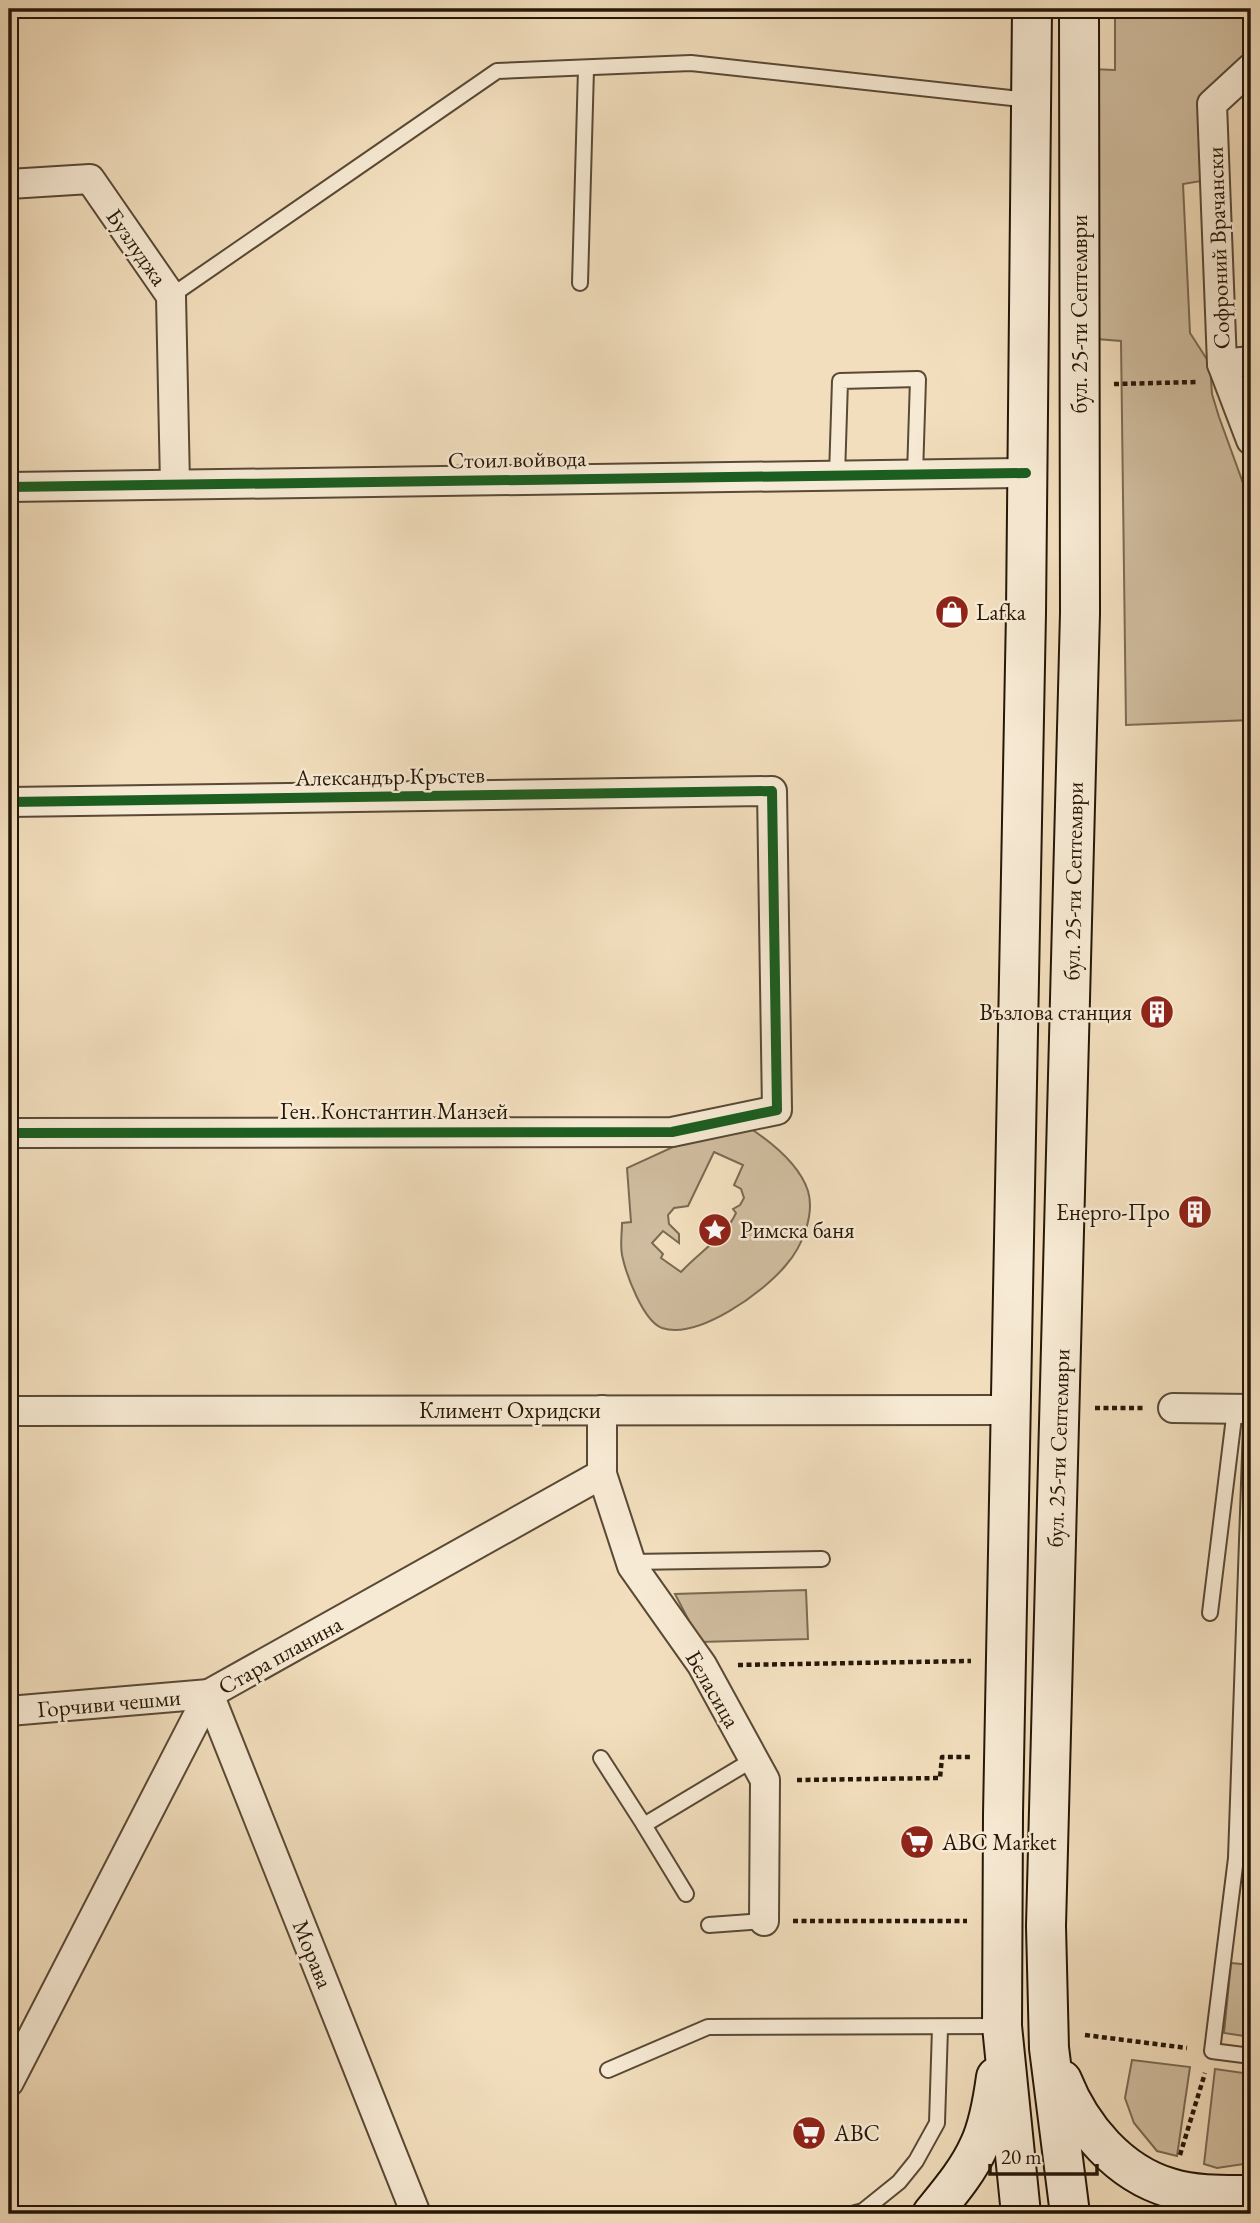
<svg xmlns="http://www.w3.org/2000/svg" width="1260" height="2223" viewBox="0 0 1260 2223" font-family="'EB Garamond',serif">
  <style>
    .green { fill: #cfbc9e; stroke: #7a6a53; stroke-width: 2; fill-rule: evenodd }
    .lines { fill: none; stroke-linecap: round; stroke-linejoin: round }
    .stream { stroke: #77664f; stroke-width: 10 }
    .service-casing { stroke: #594935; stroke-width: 18 }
    .minor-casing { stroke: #594935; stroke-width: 32 }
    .secondary-casing { stroke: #261708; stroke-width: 42 }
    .path { stroke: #261708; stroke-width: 4.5; stroke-dasharray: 5 3.5; stroke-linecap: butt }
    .service { stroke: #f7ead4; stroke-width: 14 }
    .minor { stroke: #f7ead4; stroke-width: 28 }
    .secondary { stroke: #f7ead4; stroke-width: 38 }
    .cycleway-casing { stroke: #f7ead4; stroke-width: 15 }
    .cycleway { stroke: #1b5e20; stroke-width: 10 }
    .labels { text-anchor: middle; stroke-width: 5; stroke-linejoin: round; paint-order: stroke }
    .street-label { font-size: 23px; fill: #261708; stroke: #f7ead4 }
    .poi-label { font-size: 23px; fill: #261708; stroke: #f7ead4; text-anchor: start }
  </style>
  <rect width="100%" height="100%" fill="#f2debd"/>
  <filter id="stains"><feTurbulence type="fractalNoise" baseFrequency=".00286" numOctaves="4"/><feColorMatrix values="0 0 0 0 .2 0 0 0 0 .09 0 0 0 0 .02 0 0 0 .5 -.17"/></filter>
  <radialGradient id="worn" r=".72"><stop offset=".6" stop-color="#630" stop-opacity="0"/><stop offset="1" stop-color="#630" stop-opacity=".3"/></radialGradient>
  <g class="green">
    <path d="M1115,9H1251V49L1201,96V181L1183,184L1190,333L1210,364L1212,394L1219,417L1251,505V720L1126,725L1121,341L1097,339L1091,69L1115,70Z"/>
    <path d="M742,1123C766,1138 799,1163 808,1191C815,1215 802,1247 786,1265C764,1292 698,1340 662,1328C643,1321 626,1274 622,1255C620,1245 622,1233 622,1223L631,1222L627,1168L673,1147L722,1134ZM714,1152L743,1165L734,1185L741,1189L744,1198L740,1205L733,1209L736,1213C725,1237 699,1252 681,1272L661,1258L663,1254L652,1243L663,1231L679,1243V1234L669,1224L668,1215L674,1208L688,1206Z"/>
    <path d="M806,1590L808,1639L700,1642L675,1594Z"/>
    <path d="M1231,1963L1251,1965V2037L1224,2033Z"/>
    <path d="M1132,2060L1190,2067L1177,2156L1157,2151L1134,2123L1125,2098Z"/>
    <path d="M1215,2069L1251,2074V2163L1217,2168L1204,2164Z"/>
  </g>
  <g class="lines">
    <path class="stream" d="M1103,10L1107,9"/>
    <g class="service-casing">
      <g id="service">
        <path d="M580,283L586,69"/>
        <path d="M171,296L497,71L691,63L1030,100"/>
        <path d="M837,476L840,381L918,379L915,475"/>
        <path d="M1251,1426L1236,1858L1212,2051L1251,2056"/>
        <path d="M630,1562L822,1559"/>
        <path d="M1210,1613L1235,1409"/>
        <path d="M601,1758L644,1825L754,1759"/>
        <path d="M644,1825L686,1894"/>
        <path d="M709,1925L764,1921"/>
        <path d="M608,2070L708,2027L1000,2026"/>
        <path d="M852,2214L863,2211L899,2182L916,2161L937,2123L940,2028"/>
      </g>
    </g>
    <g class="minor-casing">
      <g id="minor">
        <path d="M1251,68L1212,104L1222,364L1251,440"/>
        <path d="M9,184L90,179L171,296L175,484"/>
        <path d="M1222,364L1251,361"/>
        <path d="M9,487L1026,473"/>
        <path d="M9,802L772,791L777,1110L672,1132L9,1133"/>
        <path d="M1173,1408L1251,1409"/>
        <path d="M9,1411L1012,1410"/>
        <path d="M602,1474L632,1566L702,1665L765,1780L764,1921"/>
        <path d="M9,1711L209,1694L416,2214"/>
        <path d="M9,2082L209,1694L602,1474V1410"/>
      </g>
    </g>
    <g class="secondary-casing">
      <g id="secondary">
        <path d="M1062,2080C1081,2128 1119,2173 1170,2188C1196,2196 1224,2195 1251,2195"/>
        <path d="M932,2214C949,2193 968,2171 979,2146C989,2125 993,2099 996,2077"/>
        <path d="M1021,2214L1002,2026L1003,1814L1026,613L1032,9"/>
        <path d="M1070,2214L1049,2048L1046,1926L1080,613L1079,9"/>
      </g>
    </g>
    <g class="path">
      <path d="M1114,384L1196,382"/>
      <path d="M1095,1408H1143"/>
      <path d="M738,1665L971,1661"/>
      <path d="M797,1780L940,1778L942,1757H970"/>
      <path d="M793,1921H967"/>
      <path d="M1085,2035L1187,2048"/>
      <path d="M1180,2155L1205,2073"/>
    </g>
    <use href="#service" class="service"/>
    <use href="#minor" class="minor"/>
    <use href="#secondary" class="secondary"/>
    <g class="cycleway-casing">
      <g id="cycleway">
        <path d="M9,487L1026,473"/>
        <path d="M9,802L772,791L777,1110L672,1132L9,1133"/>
      </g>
    </g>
    <use href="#cycleway" class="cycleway"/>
  </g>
  <defs>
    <g id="shop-disc" transform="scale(1.75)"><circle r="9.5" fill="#8f2418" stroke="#f7ead4"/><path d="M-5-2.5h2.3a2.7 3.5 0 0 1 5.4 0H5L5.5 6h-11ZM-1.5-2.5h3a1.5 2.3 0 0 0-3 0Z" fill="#fff"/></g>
    <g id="building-disc" transform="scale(1.75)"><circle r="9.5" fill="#8f2418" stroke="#f7ead4"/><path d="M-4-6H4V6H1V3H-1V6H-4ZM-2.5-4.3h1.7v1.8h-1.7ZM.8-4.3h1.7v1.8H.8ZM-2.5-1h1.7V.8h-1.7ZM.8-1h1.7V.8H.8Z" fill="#fff"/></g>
    <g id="sight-disc" transform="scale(1.75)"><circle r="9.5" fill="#8f2418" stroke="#f7ead4"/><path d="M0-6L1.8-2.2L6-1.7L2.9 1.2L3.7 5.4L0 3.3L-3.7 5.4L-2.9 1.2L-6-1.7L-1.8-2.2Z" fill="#fff"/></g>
    <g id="supermarket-disc" transform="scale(1.75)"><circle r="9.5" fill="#8f2418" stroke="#f7ead4"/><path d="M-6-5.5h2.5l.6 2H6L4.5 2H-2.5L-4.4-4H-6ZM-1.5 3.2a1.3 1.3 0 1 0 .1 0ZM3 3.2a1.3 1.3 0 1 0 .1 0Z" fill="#fff"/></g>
  </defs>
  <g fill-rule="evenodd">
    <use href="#shop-disc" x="952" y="612"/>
    <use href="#building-disc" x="1157" y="1012"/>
    <use href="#building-disc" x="1195" y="1212"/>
    <use href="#sight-disc" x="715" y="1230"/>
    <use href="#supermarket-disc" x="917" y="1842"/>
    <use href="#supermarket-disc" x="809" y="2133"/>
  </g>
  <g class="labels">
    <g class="street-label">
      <text transform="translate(137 247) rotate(55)" y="8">Бузлуджа</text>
      <text transform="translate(1218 248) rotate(-92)" y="8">Софроний Врачански</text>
      <text transform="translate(1079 314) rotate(-90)" y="8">бул. 25-ти Септември</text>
      <text transform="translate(517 459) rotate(-1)" y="8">Стоил войвода</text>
      <text transform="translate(390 776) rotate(-1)" y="8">Александър Кръстев</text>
      <text transform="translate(1073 881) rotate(-89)" y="8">бул. 25-ти Септември</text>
      <text x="394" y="1119">Ген. Константин Манзей</text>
      <text x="510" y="1418">Климент Охридски</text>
      <text transform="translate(1058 1448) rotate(-88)" y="8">бул. 25-ти Септември</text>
      <text transform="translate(280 1655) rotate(-29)" y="8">Стара планина</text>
      <text transform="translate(713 1689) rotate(60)" y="8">Беласица</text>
      <text transform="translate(109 1703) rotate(-5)" y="8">Горчиви чешми</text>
      <text transform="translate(313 1954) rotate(68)" y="8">Морава</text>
    </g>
    <g class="poi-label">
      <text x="976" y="620">Lafka</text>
      <text x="1132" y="1020" text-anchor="end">Възлова станция</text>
      <text x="1170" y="1220" text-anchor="end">Енерго-Про</text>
      <text x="740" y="1238">Римска баня</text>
      <text x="942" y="1850">ABC Market</text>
      <text x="834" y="2141">ABC</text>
    </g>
  </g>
  <rect width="1260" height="2223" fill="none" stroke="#f2debd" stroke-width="35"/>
  <rect x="10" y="10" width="1239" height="2202" fill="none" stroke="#261708" stroke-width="3.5"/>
  <rect x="18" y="18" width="1225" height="2188" fill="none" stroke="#261708" stroke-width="2"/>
  <path d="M990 2164v10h107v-10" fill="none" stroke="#261708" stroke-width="3.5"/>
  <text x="1001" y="2164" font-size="21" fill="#261708" stroke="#f7ead4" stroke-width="5" paint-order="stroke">20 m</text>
  <rect width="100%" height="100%" filter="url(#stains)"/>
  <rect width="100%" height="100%" fill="url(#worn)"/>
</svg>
